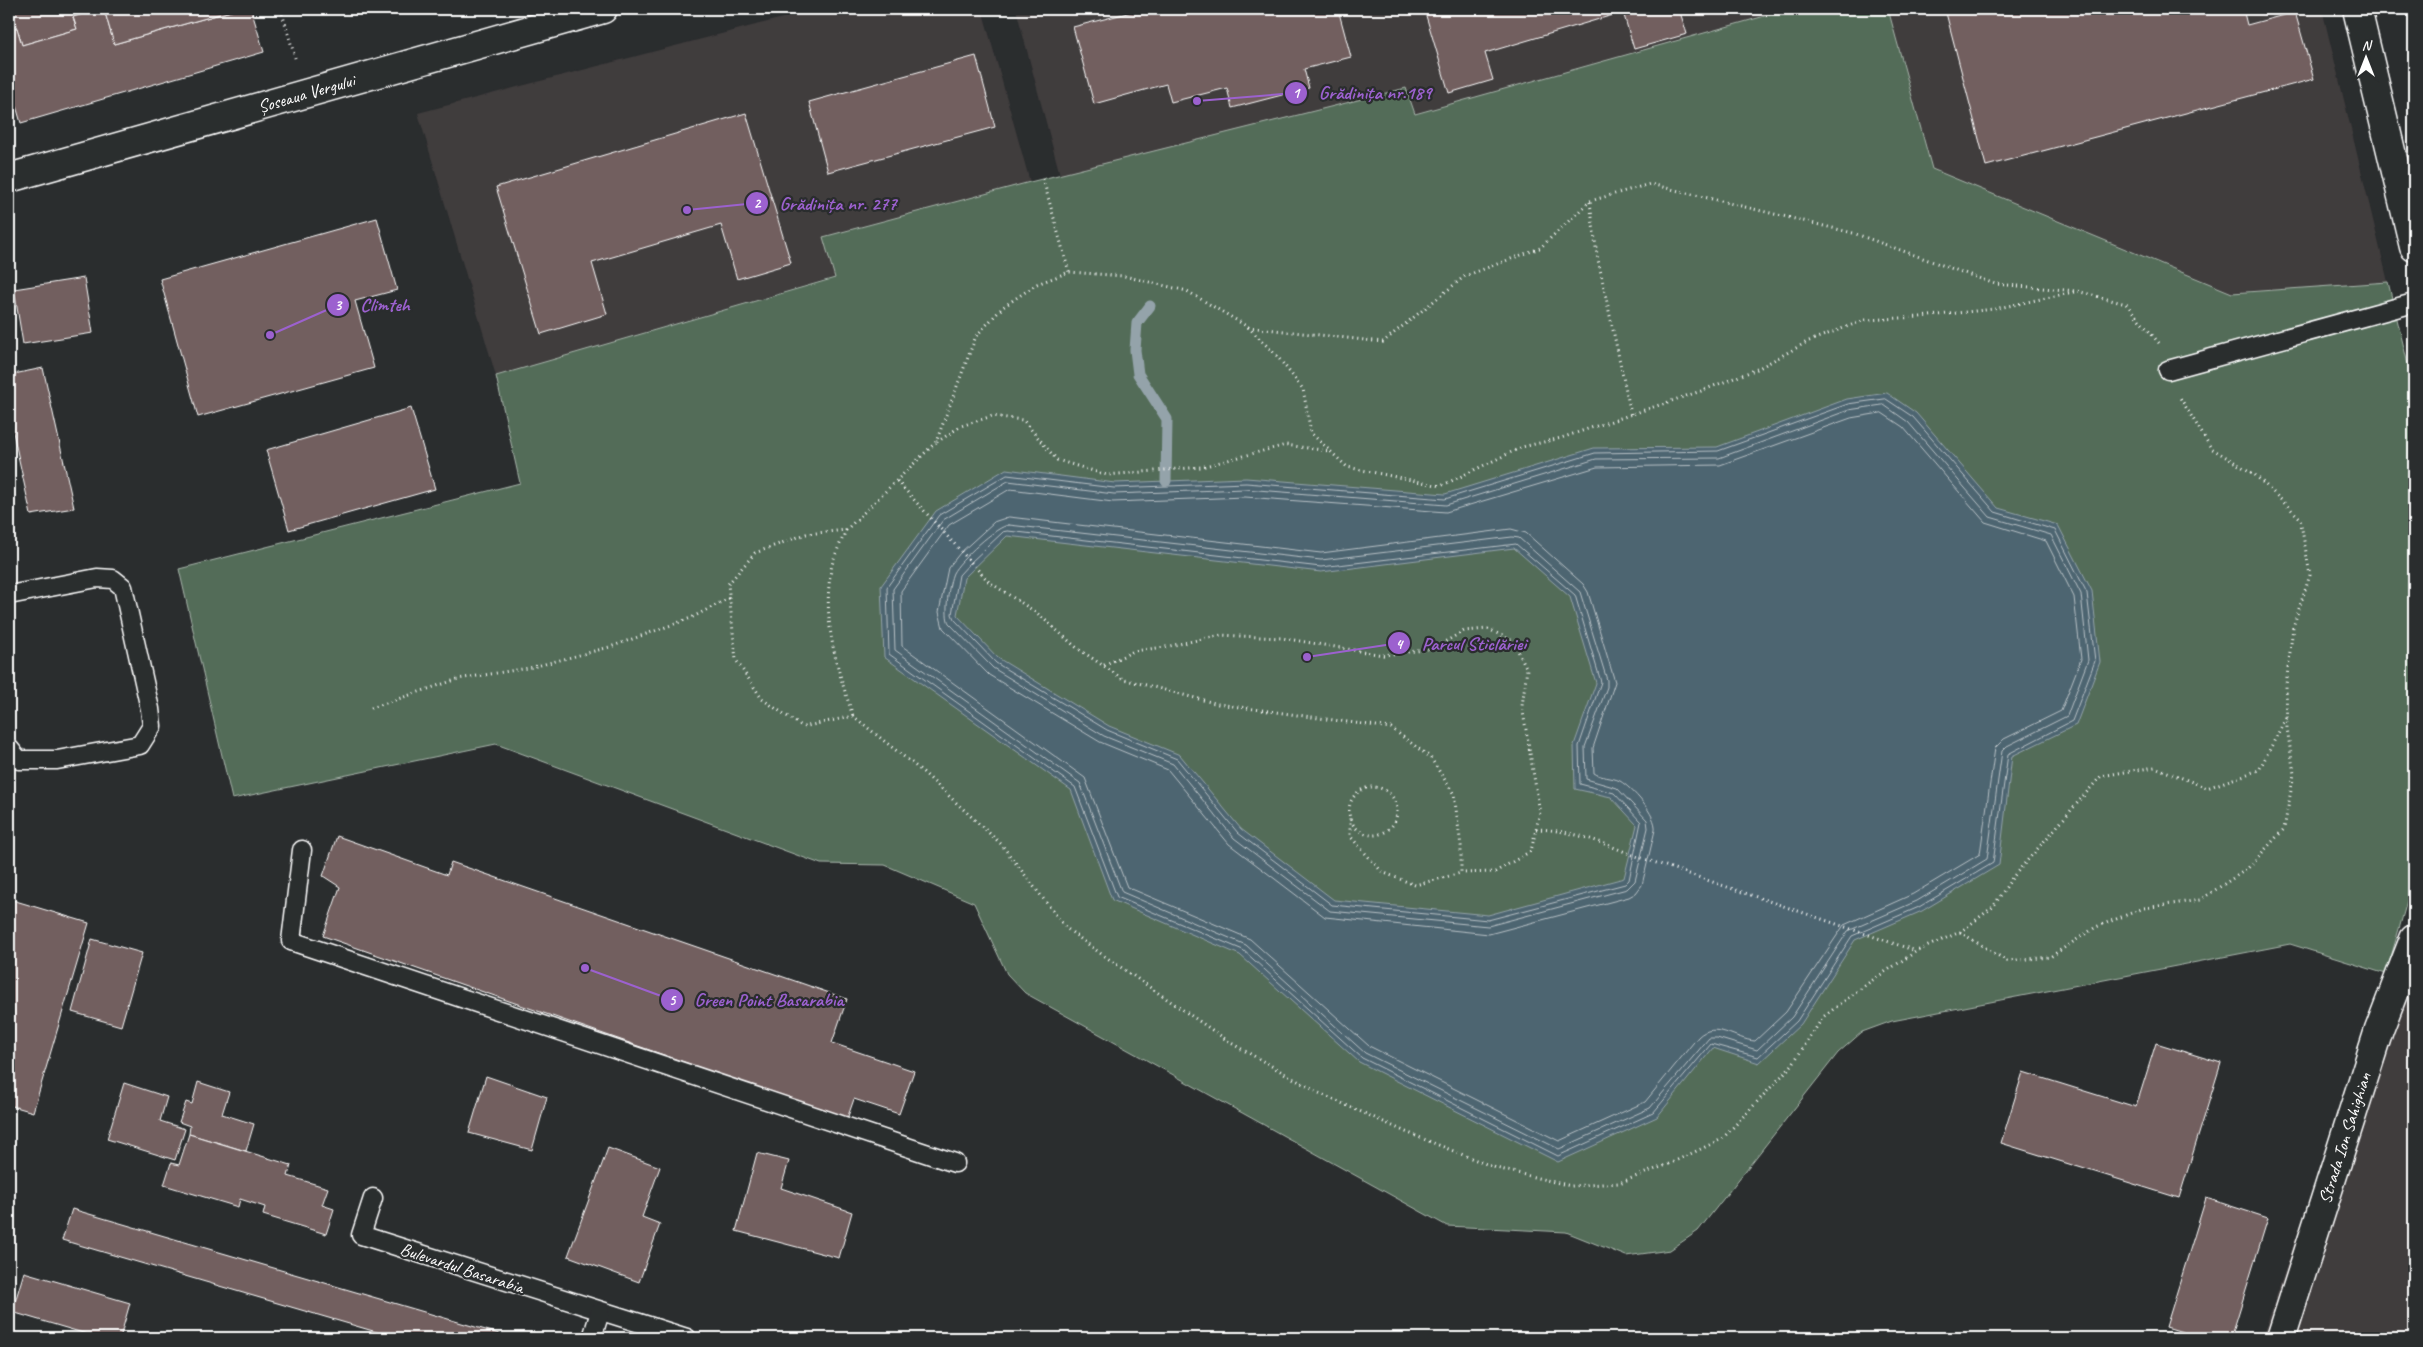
<svg xmlns="http://www.w3.org/2000/svg" width="2423" height="1347" viewBox="0 0 2423 1347" font-family="Caveat,sans-serif">
  <style>
    .built { fill: #403c3d }
    .green { fill: #536c59; stroke: #a9b6ac }
    .water { fill: #4d6571; stroke: #94a3aa; fill-rule: evenodd }
    .lines { fill: none; stroke-linecap: round; stroke-linejoin: round }
    .shore { stroke: #b8c1c6; stroke-width: 1 }
    .stream { stroke: #94a3aa; stroke-width: 11 }
    .building { fill: #725f5f; stroke: #fff }
    .lane-casing { stroke: #fff; stroke-width: 21 }
    .street-casing { stroke: #fff; stroke-width: 31 }
    .primary-casing { stroke: #fff; stroke-width: 31 }
    .path { stroke: #fff; stroke-width: 3; stroke-dasharray: 1 4; stroke-linecap: butt }
    .lane { stroke: #2a2d2e; stroke-width: 18 }
    .street { stroke: #2a2d2e; stroke-width: 28 }
    .primary { stroke: #2a2d2e; stroke-width: 28 }
    .labels { text-anchor: middle; stroke-width: 4.5; stroke-linejoin: round; paint-order: stroke }
    .street-label { font-size: 18px; fill: #fff; stroke: #2a2d2e }
    .leader { fill: none; stroke: #9c61cf; stroke-width: 2 }
    .callout-dot { fill: #9c61cf; stroke: #2a2d2e; stroke-width: 2 }
    .mark-label { font-size: 15px; text-anchor: middle; font-weight: bold; fill: #fff }
    .callout-label { font-size: 19px; text-anchor: middle; font-weight: bold; fill: #9c61cf; stroke: #2a2d2e; stroke-width: 4.5; stroke-linejoin: round; paint-order: stroke }
  </style>
  <rect width="100%" height="100%" fill="#2a2d2e"/>
  <filter id="ink" filterUnits="userSpaceOnUse"><feTurbulence type="fractalNoise" baseFrequency=".02" numOctaves="2"/><feDisplacementMap in="SourceGraphic" scale="10" xChannelSelector="R" yChannelSelector="G"/><feConvolveMatrix kernelMatrix="1 2 1 2 8 2 1 2 1" color-interpolation-filters="sRGB"/></filter>
  <g filter="url(#ink)">
    <g class="built">
      <path d="M817,9H982L1030,182L824,237L836,277L496,376L418,113Z"/>
      <path d="M1016,9H1790L1415,114L1406,88L1060,175Z"/>
      <path d="M1888,9H2322L2388,282L2232,293L1932,169Z"/>
      <path d="M2386,974L2414,983V1338H2262Z"/>
    </g>
    <path class="green" d="M1790,9H1888L1932,169L2232,293L2388,282L2414,389V877L2386,974L2290,944L1892,1021L1862,1032L1838,1053L1698,1231L1670,1250L1626,1256L1566,1232L1447,1226L1025,993L1007,974L974,903L885,865L821,864L496,744L232,799L179,569L520,483L496,376L835,278L823,237L1030,182L1406,88L1415,114Z"/>
    <path class="water" d="M1887,393L1916,413L1998,508L2058,525L2092,591L2100,662L2076,725L2012,756L1999,865L1922,911L1855,940L1801,1024L1759,1063L1713,1048L1657,1117L1558,1162L1359,1062L1240,955L1112,900L1071,790L884,657L881,586L936,511L1006,469L1115,483L1246,478L1445,494L1594,448L1717,447L1847,399ZM1007,536L1321,572L1514,548L1570,597L1596,683L1574,745L1575,789L1611,797L1637,825L1624,878L1488,915L1334,900L1241,829L1180,755L1109,726L998,658L957,615L964,578Z"/>
    <g class="lines">
      <g class="shore">
        <path d="M1886,399L1913,417L1995,512L2055,530L2087,593L2095,661L2072,721L2008,754L1993,863L1919,907L1852,936L1797,1021L1758,1057L1711,1044L1653,1113L1558,1156L1362,1058L1243,950L1117,897L1075,787L889,654L887,587L939,515L1007,475L1114,488L1246,483L1445,499L1595,453L1718,451L1848,404Z"/>
        <path d="M1884,405L1908,422L1990,517L2051,535L2081,594L2088,660L2067,716L2007,746L2002,751L1987,859L1917,901L1848,931L1792,1017L1757,1050L1717,1038H1709L1650,1108L1559,1149L1365,1053L1246,945L1122,892L1080,783L895,650L893,589L943,520L1008,481L1114,494L1245,489L1446,505L1596,459L1719,458L1849,410Z"/>
        <path d="M1882,413L1903,427L1985,522L2046,541L2074,597L2081,659L2061,711L2004,739L1995,748L1980,854L1913,894L1844,925L1786,1012L1755,1041C1736,1040 1715,1020 1698,1037L1645,1102L1559,1141L1369,1046L1250,939L1127,887L1085,778L902,646L901,591L949,525L1010,489L1113,502L1245,497L1446,512L1597,467L1720,465L1851,418Z"/>
        <path d="M1009,517L1321,553L1511,529L1526,533L1583,584L1588,592L1615,682L1593,748L1594,773C1601,778 1612,777 1620,781C1632,788 1657,815 1655,830L1642,885L1636,893L1629,897L1489,934L1325,917L1229,844L1168,770L1100,742L989,675L943,628L939,612L948,568L960,553L994,522Z"/>
        <path d="M1009,525L1321,560L1512,537L1519,538L1580,592L1607,680V687L1585,747L1586,779L1617,788L1647,820L1648,828L1635,881L1627,889L1488,926L1330,911L1234,838L1173,764L1104,736L993,668L949,623C944,615 949,582 953,573C959,561 997,525 1009,525Z"/>
        <path d="M1008,531L1321,567L1516,544L1575,595L1601,682L1579,746L1580,784L1614,793L1641,822L1629,880L1625,884L1488,920L1332,905L1238,833L1177,759L1107,730L996,663L954,619L952,614L959,575L970,563L1003,532Z"/>
      </g>
      <path class="stream" d="M1150,306L1137,323L1135,350L1138,374L1167,419L1166,481"/>
    </g>
    <g class="building">
      <path d="M11,9H101L73,17L77,29L22,45Z"/>
      <path d="M101,9H104L114,44L238,9H251L264,52L21,123L9,82V30L17,28L22,45L77,29L73,17Z"/>
      <path d="M104,9H238L114,44Z"/>
      <path d="M1143,9H1338L1351,57L1304,69L1309,88L1232,108L1227,88L1171,102L1166,84L1094,104L1073,27Z"/>
      <path d="M1424,9H1679L1687,34L1634,49L1623,12L1485,53L1493,80L1449,93Z"/>
      <path d="M1945,9H2243L2247,25L2295,12L2314,79L1986,166Z"/>
      <path d="M976,56L995,127L828,172L809,102Z"/>
      <path d="M746,113L791,263L737,279L721,225L592,263L607,314L541,334L496,187Z"/>
      <path d="M377,218L397,290L355,301L374,368L198,417L160,279Z"/>
      <path d="M84,278L93,333L23,344L14,289Z"/>
      <path d="M43,368L74,508L31,515L9,414V375Z"/>
      <path d="M411,408L435,489L289,530L266,450Z"/>
      <path d="M337,836L447,875L451,862L847,999L832,1043L914,1071L899,1114L854,1099L847,1119L323,936L340,887L323,876Z"/>
      <path d="M9,899L89,923L33,1112L9,1105Z"/>
      <path d="M92,939L142,953L121,1026L72,1012Z"/>
      <path d="M2156,1043L2221,1063L2179,1198L2001,1143L2023,1072L2136,1107Z"/>
      <path d="M486,1076L547,1097L532,1150L469,1133Z"/>
      <path d="M198,1082L229,1092L222,1114L254,1124L246,1151L189,1134L190,1126L179,1122L186,1102L192,1104Z"/>
      <path d="M124,1083L167,1097L160,1121L185,1129L175,1160L107,1139Z"/>
      <path d="M189,1134L291,1165L288,1176L328,1188L322,1205L334,1209L326,1234L263,1215L265,1207L240,1199L238,1207L164,1185L171,1163L179,1165Z"/>
      <path d="M608,1148L660,1167L642,1217L660,1224L639,1282L568,1256Z"/>
      <path d="M757,1153L789,1161L781,1188L852,1212L839,1258L736,1231Z"/>
      <path d="M2206,1198L2268,1218L2231,1338H2203L2166,1327Z"/>
      <path d="M72,1209L513,1338H397L62,1240Z"/>
      <path d="M24,1272L130,1303L120,1338H100L12,1312Z"/>
    </g>
    <g class="lines">
      <g class="lane-casing">
        <g id="lane">
          <path d="M2168,370L2414,303"/>
          <path d="M9,595L97,578L113,579L123,587L150,709L152,726L140,745L57,760H19L9,748"/>
          <path d="M302,850L291,941L955,1163"/>
          <path d="M373,1198L361,1235L687,1338"/>
          <path d="M592,1338L600,1312"/>
        </g>
      </g>
      <g class="street-casing">
        <g id="street">
          <path d="M2357,9L2414,247"/>
          <path id="s1" d="M2281,1338L2379,1030L2414,939"/>
        </g>
      </g>
      <g class="primary-casing">
        <g id="primary">
          <path id="s2" d="M9,178L603,9"/>
        </g>
      </g>
      <g class="path">
        <path d="M281,9L296,61"/>
        <path d="M1043,179L1069,272"/>
        <path d="M1590,202L1597,255L1631,414"/>
        <path d="M1248,327L1277,356L1303,389L1311,433L1347,467L1441,486L1522,447L1561,438L1701,391L1757,369L1809,341L1865,320L1920,317L1994,309L2074,292"/>
        <path d="M2159,343L2126,304L2077,291L1995,284L1853,233L1650,184L1590,201L1540,248L1465,276L1383,342L1248,327L1187,291L1124,276L1069,272L1037,284L1003,307L976,336L936,442L846,530L806,534L755,553L728,584L736,660L762,699L803,727L853,716L923,772L1001,844L1066,928L1100,953L1231,1043L1319,1093L1406,1132L1496,1168L1571,1186L1619,1183L1669,1164L1722,1139L1792,1065L1823,1017L1871,981L1917,951L1960,932L1993,907L2012,878L2101,776L2155,767L2207,788L2259,770L2287,716"/>
        <path d="M937,442L961,426L992,416L1023,420L1057,460L1107,475L1201,467L1286,445L1329,451"/>
        <path d="M897,481L989,582L1037,613L1077,648L1123,679L1218,704L1391,728L1430,757L1454,794L1461,846V873L1415,885L1382,872L1350,836V817"/>
        <path d="M846,530C841,543 833,557 831,570C822,621 837,668 853,716"/>
        <path d="M1104,665L1134,651L1165,647L1221,635L1282,638L1383,655L1432,649L1464,631L1488,629L1513,641L1527,669L1522,706L1540,812L1531,851L1495,872L1461,873"/>
        <path d="M371,708L458,679L529,668L610,647L691,618L729,598"/>
        <circle cx="1373" cy="811" r="24"/>
        <path d="M1536,829C1569,830 1599,841 1630,854L1916,951"/>
        <path d="M1960,932L2007,961L2050,957L2096,927L2144,908L2200,900L2247,869L2284,829L2294,774L2287,728L2286,685L2293,627L2310,575L2300,518L2254,474L2211,448L2179,396"/>
      </g>
      <use href="#lane" class="lane"/>
      <use href="#street" class="street"/>
      <use href="#primary" class="primary"/>
    </g>
  </g>
  <g class="labels">
    <g class="street-label">
      <text dy="6" stroke="none"><textPath href="#s2" startOffset="309">Șoseaua Vergului</textPath></text>
      <text dy="6" stroke="none"><textPath href="#s1" startOffset="210">Strada Ion Sahighian</textPath></text>
      <text transform="translate(462 1268) rotate(18)" y="6">Bulevardul Basarabia</text>
    </g>
  </g>
  <path class="leader" d="M1197 101L1296 93M687 210L757 203M270 335L338 305M1307 657L1399 643M585 968L672 1000"/>
  <g class="callout-dot">
    <circle cx="1197" cy="101" r="5"/>
    <circle cx="687" cy="210" r="5"/>
    <circle cx="270" cy="335" r="5"/>
    <circle cx="1307" cy="657" r="5"/>
    <circle cx="585" cy="968" r="5"/>
    <circle cx="1296" cy="93" r="12"/>
    <circle cx="757" cy="203" r="12"/>
    <circle cx="338" cy="305" r="12"/>
    <circle cx="1399" cy="643" r="12"/>
    <circle cx="672" cy="1000" r="12"/>
  </g>
  <g class="mark-label">
    <text x="1296" y="98">1</text>
    <text x="757" y="208">2</text>
    <text x="338" y="310">3</text>
    <text x="1399" y="649">4</text>
    <text x="672" y="1005">5</text>
  </g>
  <g class="callout-label">
    <text x="1375" y="99">Grădinița nr.189</text>
    <text x="838" y="210">Grădinița nr. 277</text>
    <text x="385" y="311">Climteh</text>
    <text x="1474" y="650">Parcul Sticlăriei</text>
    <text x="769" y="1006">Green Point Basarabia</text>
  </g>
  <rect width="2423" height="1347" fill="none" stroke="#2a2d2e" stroke-width="30"/>
  <rect x="15" y="15" width="2393" height="1317" fill="none" stroke="#fff" stroke-width="2" filter="url(#ink)"/>
  <g transform="translate(2366 58)" stroke="#2a2d2e" stroke-width="4" paint-order="stroke">
  <path d="M0-4L9 19L0 12L-9 19Z" fill="#ffffff"/>
  <text y="-8" font-size="14" font-weight="bold" text-anchor="middle" fill="#ffffff">N</text>
  </g>
</svg>
